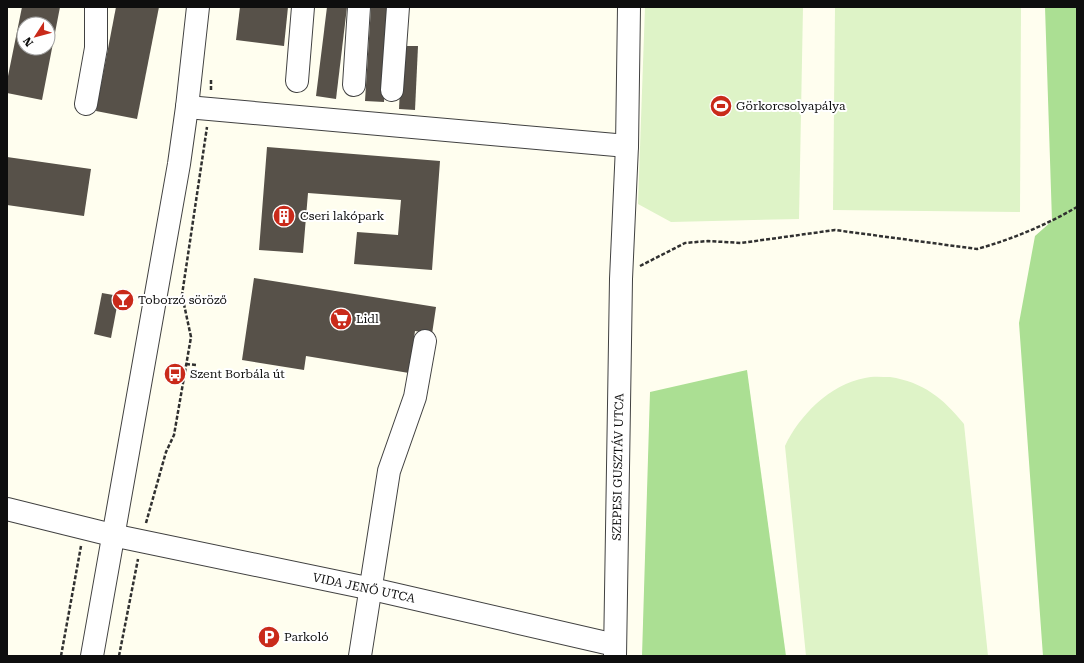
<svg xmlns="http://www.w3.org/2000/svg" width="1084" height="663" viewBox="0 0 1084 663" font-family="'Roboto Serif',serif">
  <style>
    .forest { fill: #abdf93 }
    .pitch { fill: #def3c7 }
    .building { fill: #575149; fill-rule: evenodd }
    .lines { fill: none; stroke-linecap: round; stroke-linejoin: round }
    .minor-casing { stroke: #414141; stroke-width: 24 }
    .path { stroke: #303030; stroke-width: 2.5; stroke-dasharray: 4 2; stroke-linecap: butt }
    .minor { stroke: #fff; stroke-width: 22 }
    .labels { text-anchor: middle; stroke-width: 4; stroke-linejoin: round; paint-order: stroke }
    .poi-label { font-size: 12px; fill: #0e0e0e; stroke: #fff; text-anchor: start }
    .street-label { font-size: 12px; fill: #0e0e0e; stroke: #fff }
  </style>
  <rect width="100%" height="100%" fill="#fffeef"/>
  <g class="forest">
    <path d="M1045,7H1077V656H1043L1019,323L1035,236L1052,221Z"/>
    <path d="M747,370L786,656H642L650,392Z"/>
  </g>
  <g class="pitch">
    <path d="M645,7H803L799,219L671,222L638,204Z"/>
    <path d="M835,7H1021L1020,212L833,210Z"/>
    <path d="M890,377C923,382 943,398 964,424L988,656H806L785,446C799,416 830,384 865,378C872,376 882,377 890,377Z"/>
  </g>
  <g class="building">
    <path d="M22,7H60L42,100L7,93V81ZM24,24H48V48H24Z"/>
    <path d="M116,7H159L137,119L96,111Z"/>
    <path d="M240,7H288L284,46L236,40Z"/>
    <path d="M327,7H347L336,99L316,96Z"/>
    <path d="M371,7H389L384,102L365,101Z"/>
    <path d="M402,46H418L415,110L399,109Z"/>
    <path d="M267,147L440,161L432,270L354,264L357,232L398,235L401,200L308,193L303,253L259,250Z"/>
    <path d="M7,157L91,169L84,216L7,205Z"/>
    <path d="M254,278L436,307L432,334L415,331L409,373L306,356L304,370L242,360Z"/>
    <path d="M102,293L119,296L111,338L94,334Z"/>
  </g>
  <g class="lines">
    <g class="minor-casing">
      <g id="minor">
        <path d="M297,81L303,7"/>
        <path d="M354,85L359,7"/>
        <path d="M392,90L398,7"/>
        <path d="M86,104L96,48V7"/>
        <path d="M187,107L627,146"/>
        <path d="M7,509L112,535L372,589L615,645"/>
        <path d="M92,656L179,164L187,107L198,7"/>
        <path d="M360,656L389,471L415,397L425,341"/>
        <path d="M615,656L621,279L627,146L629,7"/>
      </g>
    </g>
    <g class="path">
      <path d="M211,90V79"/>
      <path d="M640,266L685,243L708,241L741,243L835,230L977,249C1013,239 1046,225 1077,207"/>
      <path d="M186,364L196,365"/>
      <path d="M146,523L166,452L174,435L191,337L182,295L207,127"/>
      <path d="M61,656L81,546"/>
      <path d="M119,656L138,559"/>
    </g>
    <use href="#minor" class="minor"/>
  </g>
  <defs>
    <g id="stadium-disc" transform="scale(1.15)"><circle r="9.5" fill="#c92a1a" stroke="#fff"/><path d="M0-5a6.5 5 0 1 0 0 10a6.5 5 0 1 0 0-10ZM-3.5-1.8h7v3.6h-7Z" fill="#fff"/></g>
    <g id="building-disc" transform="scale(1.15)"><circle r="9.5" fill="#c92a1a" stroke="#fff"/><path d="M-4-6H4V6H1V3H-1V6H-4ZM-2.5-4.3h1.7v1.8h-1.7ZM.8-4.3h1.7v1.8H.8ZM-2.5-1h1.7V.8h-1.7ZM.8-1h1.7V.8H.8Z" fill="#fff"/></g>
    <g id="bar-disc" transform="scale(1.15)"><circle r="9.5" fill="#c92a1a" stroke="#fff"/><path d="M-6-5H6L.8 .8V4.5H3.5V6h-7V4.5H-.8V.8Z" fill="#fff"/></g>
    <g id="supermarket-disc" transform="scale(1.15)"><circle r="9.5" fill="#c92a1a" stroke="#fff"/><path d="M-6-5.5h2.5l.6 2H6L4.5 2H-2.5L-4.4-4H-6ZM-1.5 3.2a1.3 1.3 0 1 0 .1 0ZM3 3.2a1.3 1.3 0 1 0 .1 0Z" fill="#fff"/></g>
    <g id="bus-disc" transform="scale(1.15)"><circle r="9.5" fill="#c92a1a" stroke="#fff"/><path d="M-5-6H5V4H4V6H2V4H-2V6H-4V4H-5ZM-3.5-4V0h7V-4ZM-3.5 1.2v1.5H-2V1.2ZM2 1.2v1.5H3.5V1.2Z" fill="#fff"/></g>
    <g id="parking-disc" transform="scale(1.15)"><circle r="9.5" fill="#c92a1a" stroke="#fff"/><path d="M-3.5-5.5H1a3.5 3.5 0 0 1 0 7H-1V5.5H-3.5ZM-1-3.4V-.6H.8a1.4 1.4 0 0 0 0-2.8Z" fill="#fff"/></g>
  </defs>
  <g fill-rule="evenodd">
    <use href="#stadium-disc" x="721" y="106"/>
    <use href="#building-disc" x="284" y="216"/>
    <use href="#bar-disc" x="123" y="300"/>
    <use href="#supermarket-disc" x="341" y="319"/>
    <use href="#bus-disc" x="175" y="374"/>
    <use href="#parking-disc" x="269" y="637"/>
  </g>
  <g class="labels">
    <g class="poi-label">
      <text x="736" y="110">Görkorcsolyapálya</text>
      <text x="300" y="220">Cseri lakópark</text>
      <text x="138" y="304">Toborzó söröző</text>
      <text x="356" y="323">Lidl</text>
      <text x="190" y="378">Szent Borbála út</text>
      <text x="284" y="641">Parkoló</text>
    </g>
    <g class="street-label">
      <text transform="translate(618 467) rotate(-89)" y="4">SZEPESI GUSZTÁV UTCA</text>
      <text transform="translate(364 588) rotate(12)" y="4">VIDA JENŐ UTCA</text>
    </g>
  </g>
  <rect width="1084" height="663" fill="none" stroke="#0e0e0e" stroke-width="16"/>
  <g transform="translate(36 36) rotate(234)"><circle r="19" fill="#ffffff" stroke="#9f9f9f"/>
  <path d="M0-3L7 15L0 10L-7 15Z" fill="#c92a1a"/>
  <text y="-6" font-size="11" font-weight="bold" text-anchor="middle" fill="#0e0e0e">N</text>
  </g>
</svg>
